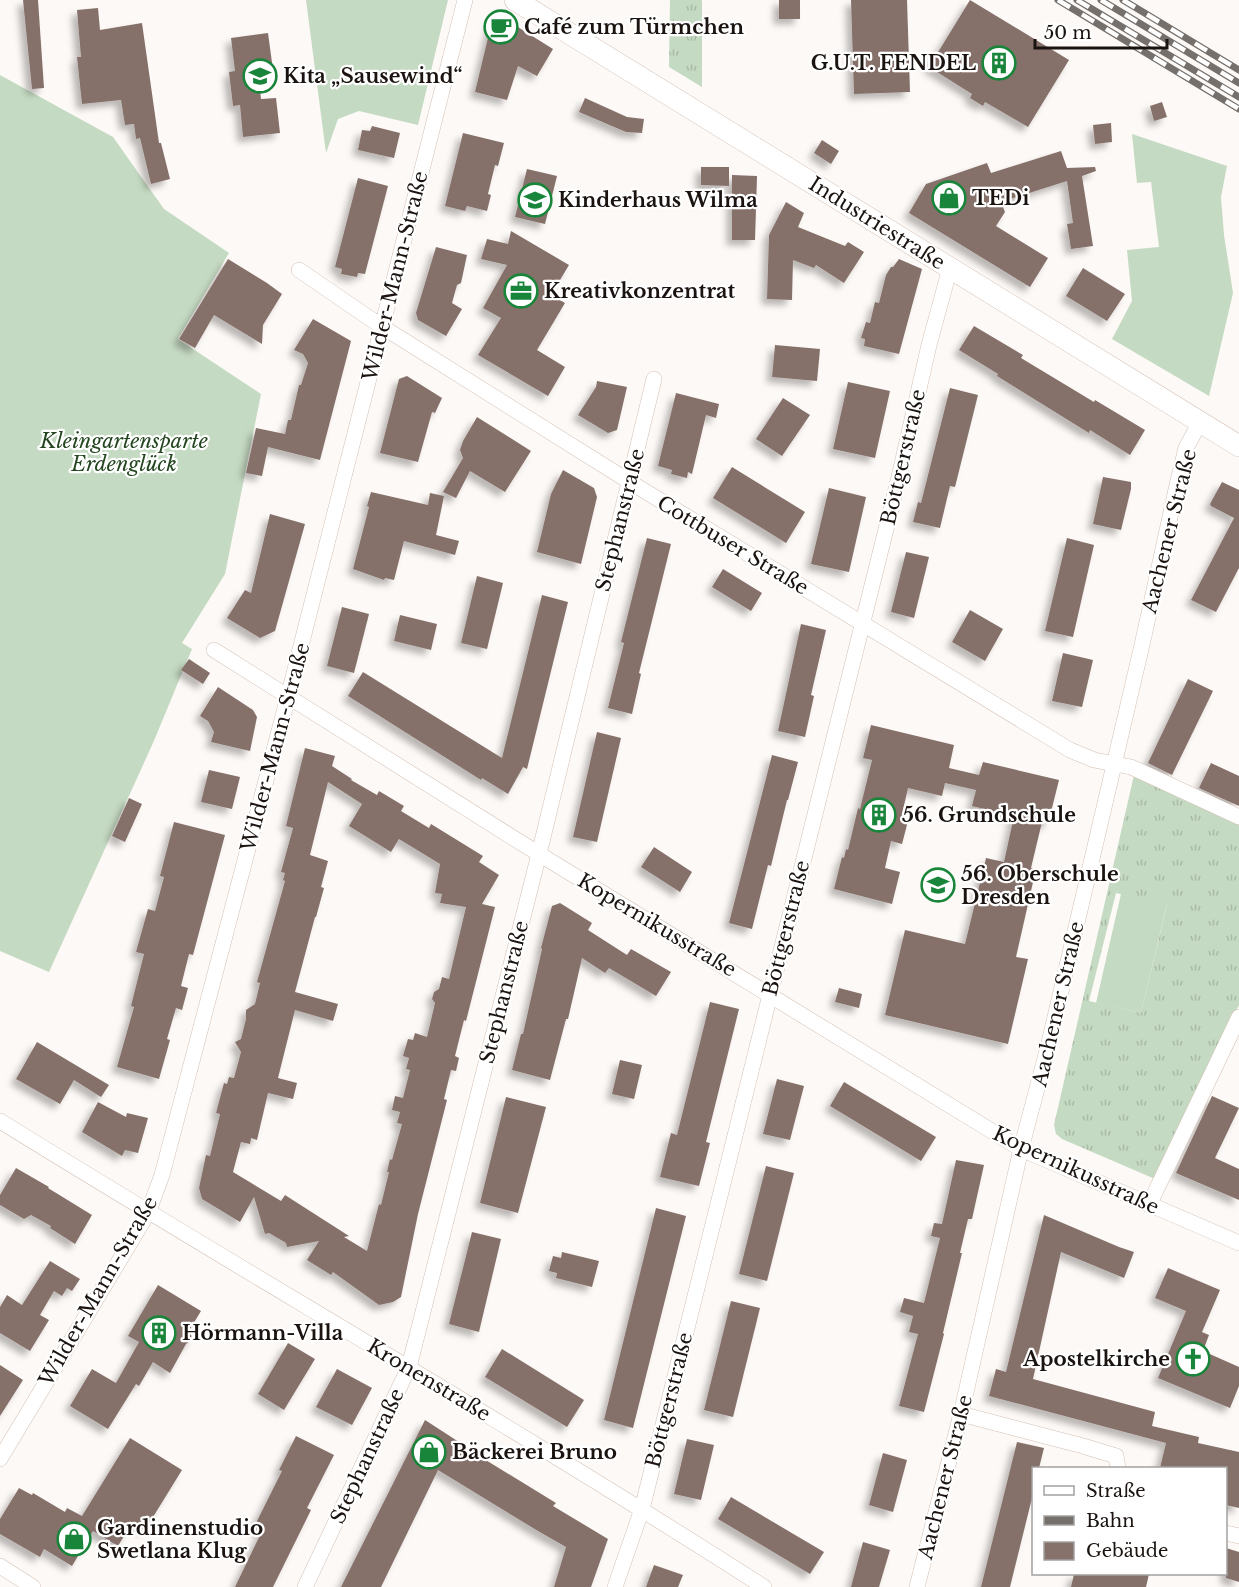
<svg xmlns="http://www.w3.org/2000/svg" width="1239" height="1587" viewBox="0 0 1239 1587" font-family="'Libre Baskerville',serif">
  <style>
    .grass { fill: url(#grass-tufts); fill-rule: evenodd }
    .garden { fill: #c5dac2 }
    .building { fill: #86716b; fill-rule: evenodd; filter: url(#shadow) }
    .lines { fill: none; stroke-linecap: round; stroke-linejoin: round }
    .street-casing { stroke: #d4c0b4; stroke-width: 16 }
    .secondary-casing { stroke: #d4c0b4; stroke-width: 22 }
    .street { stroke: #fff; stroke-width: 15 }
    .secondary { stroke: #fff; stroke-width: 21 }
    .rail-casing { stroke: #76706c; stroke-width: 7 }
    .rail { stroke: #fff; stroke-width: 4.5; stroke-dasharray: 14; stroke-linecap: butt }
    .labels { text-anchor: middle; stroke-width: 4.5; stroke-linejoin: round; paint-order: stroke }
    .poi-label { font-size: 20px; font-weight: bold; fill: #1a130f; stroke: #fff; text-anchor: start }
    .street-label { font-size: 20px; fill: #1a130f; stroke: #fff }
    .park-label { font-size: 20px; font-style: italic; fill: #23461f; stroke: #fff }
  </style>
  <defs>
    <pattern id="grass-tufts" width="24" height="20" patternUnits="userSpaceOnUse" patternTransform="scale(1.5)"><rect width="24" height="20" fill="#c5dac2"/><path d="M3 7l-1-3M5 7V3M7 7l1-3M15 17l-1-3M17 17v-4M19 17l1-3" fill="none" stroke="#a9baa6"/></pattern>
    <filter id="shadow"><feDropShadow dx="-5.5" dy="5.5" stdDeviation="3" flood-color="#0004"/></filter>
  </defs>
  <rect width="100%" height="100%" fill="#fdf9f6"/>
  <g class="grass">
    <path d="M670,0H702V87L669,67Z"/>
    <path d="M1134,775L1239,824V1005L1155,1179L1062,1139L1056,1134L1054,1125ZM1116,893L1167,905L1141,1013L1089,1001Z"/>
  </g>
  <g class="garden">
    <path d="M306,0H448L418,125L359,111L338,119L326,153Z"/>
    <path d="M0,75L113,137L164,209L229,253L178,339L261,394L225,574L182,643L192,649L153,743L49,972L0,951Z"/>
    <path d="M1132,134L1227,166L1221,197L1224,235L1233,293L1209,396L1112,339L1132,301L1127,250L1159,247L1151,182L1137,183Z"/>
    <path d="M1121,894L1167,904L1141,1013L1096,1003Z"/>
  </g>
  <g class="building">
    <path d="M23,0H38L44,88L32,89Z"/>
    <rect x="779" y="0" width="21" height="19"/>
    <path d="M851,0H907L910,92L854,94Z"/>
    <path d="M970,0L1069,60L1028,127L985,102L983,106L970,98L972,94L929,67Z"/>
    <path d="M98,8L100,30L142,23L159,143H161L170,179L151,184L140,138L136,139L134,124L125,125L121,100L82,104L77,57H81L77,10Z"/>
    <path d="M505,19L553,49L537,76L518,66L507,100L475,92L492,21Z"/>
    <path d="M268,33L273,70L258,72L261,99L276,98L280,133L243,137L240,105L233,106L229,72L235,71L231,38Z"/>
    <path d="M585,98L627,117L644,119L642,133L626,132L579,112Z"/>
    <path d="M1162,102L1167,117L1154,121L1150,106Z"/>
    <path d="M1111,123L1112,142L1095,144L1093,125Z"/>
    <path d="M372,126L400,133L394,158L358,150L362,130L370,131Z"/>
    <path d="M463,133L504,143L498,166L495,165L488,194L491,195L487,211L467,206L465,211L445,206Z"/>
    <path d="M822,140L839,151L831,164L814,153Z"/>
    <path d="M1061,151L1067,168L1095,167L1096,171L1082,176L1093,246L1071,249L1067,224L1073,223L1067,181L1001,202L1005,212L996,226L1048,258L1030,287L909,213L926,184L987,163L991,173Z"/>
    <path d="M701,167H729V186L701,185Z"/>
    <path d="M527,169L557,176L545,224L515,217Z"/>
    <path d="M732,175L757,176L755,240H732Z"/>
    <path d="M358,178L388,186L365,274L358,273L357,277L341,274L342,269L335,267Z"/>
    <path d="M786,202L804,213L798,227L845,246L848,242L864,252L844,283L816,265L814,268L793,260L792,300L767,299L769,235Z"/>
    <path d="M511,231L569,265L551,295L565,303L537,350L565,367L548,396L478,355L501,318L483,308L507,265L481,259L487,239L508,244Z"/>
    <path d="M436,247L467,255L461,283L457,285L452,303L462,309L446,336L418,320L416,313Z"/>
    <path d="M228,259L267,283L282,294L263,325L262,344L214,315L195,348L179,339Z"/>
    <path d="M899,259L922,269L899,354L864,346L865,339L861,338L866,322L870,323L875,302L879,303L886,275L891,267H893Z"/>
    <path d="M1083,268L1125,294L1107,321L1066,296Z"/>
    <path d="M313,319L351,341L320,460L268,447L262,476L246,473L256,428L285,434L288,420H291L299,385H301L308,363L303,354L294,350Z"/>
    <path d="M974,326L1023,355L1021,358L1094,402L1095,400L1145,430L1130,455L1090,430L1089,433L997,376L998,374L959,350Z"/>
    <path d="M775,345L820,349L817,381L772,377Z"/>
    <path d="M407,376L442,398L435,413L432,412L418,462L380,453L399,379Z"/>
    <path d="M597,381L627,387L617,430L608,433L578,415L596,387Z"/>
    <path d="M848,382L890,391L875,458L833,449Z"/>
    <path d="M950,388L978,395L955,487L950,486L940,528L913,522L918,502L921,503Z"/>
    <path d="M676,393L719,404L716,418L706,415L692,474L688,472L687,478L671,474L672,470L658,466Z"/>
    <path d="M783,398L810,415L782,456L756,439Z"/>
    <path d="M477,417L531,451L505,492L470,471L456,498L443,492L463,458L460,450L463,441Z"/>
    <path d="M732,467L805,512L786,543L713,498Z"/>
    <path d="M563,470L594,488L597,497L581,564L537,552L551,494Z"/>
    <path d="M1103,477L1131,482V489L1121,530L1093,524Z"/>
    <path d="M1222,482L1239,490V568L1216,612L1191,600L1234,518L1211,506L1210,504Z"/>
    <path d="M829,488L866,497L849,572L811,564Z"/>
    <path d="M371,492L428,505L430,493L444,496L436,535L459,541L455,555L404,541L394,580L385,578L384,580L353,569L369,507L367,506Z"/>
    <path d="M270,514L305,524L275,631L260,638L227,618L245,590L251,593Z"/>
    <path d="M647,538L671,544L639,673L641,674L632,714L608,708L624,643L621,642Z"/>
    <path d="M1067,538L1094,545L1073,637L1045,631Z"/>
    <path d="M906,552L929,557L914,618L891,612Z"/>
    <path d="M723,569L762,593L751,611L712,587Z"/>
    <path d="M477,576L503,583L487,649L461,643Z"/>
    <path d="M542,595L568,602L527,769L523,767L508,794L482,778L481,780L348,696L363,672L502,758Z"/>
    <path d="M342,607L369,614L354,673L327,666Z"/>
    <path d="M970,610L1003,629L985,661L952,642Z"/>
    <path d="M400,615L437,624L431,650L394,641Z"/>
    <path d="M801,624L826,630L811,695L814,696L805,737L778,731Z"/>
    <path d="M1063,653L1093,660L1082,707L1052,701Z"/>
    <path d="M189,659L210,673L203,684L181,670Z"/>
    <path d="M1188,679L1213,691L1172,775L1148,763Z"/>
    <path d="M218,687L253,710L257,717L250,751L211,742L214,732L208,721L200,716Z"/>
    <path d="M871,725L954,745L949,768L979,775L983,762L1059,780L1048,824L1042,822L1031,868L1036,869L1016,957L1028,959L1008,1044L885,1015L905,930L965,944L986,858L1004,862L1014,816L972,806L976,790L945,783L942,796L908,788L901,819L908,821L902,844L891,841L885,868L900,872L892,904L834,889L842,857L844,858L846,849L848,850L858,808L860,809L872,760L863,758Z"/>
    <path d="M597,732L621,738L597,842L573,837Z"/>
    <path d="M305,748L335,756L332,766L352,779L351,780L377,795L379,791L404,806L401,811L429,828L431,824L483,856L479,862L499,875L482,904L495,907L466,1021L464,1020L455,1056L459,1058L456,1071L451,1070L444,1099L447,1100L418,1214L401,1297L393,1302L379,1305L333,1272L331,1275L307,1260L319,1241L287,1247L286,1243L269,1233L265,1234L254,1197L240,1222L202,1199L199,1188L206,1155L210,1156L220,1114L216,1113L224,1083L227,1084L229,1077L234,1078L241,1052L235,1042L241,1039L246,1019V1010L255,1004L260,983L257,982L285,881L283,880L285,873L281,872L293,828L286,826ZM328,782L362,804L349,826L391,852L399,839L440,864L435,893L442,894L440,903L466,907L449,979L442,977L439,989L434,992L432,999L435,1003L427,1037L415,1033L413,1040L408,1039L403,1056L409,1058L406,1069L410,1070L403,1098L395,1096L392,1110L400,1112L397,1123L402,1124L392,1160L390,1159L387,1172H389L381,1205L379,1204L367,1251L344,1237L349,1236L285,1195L281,1201L233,1172L241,1142L250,1144L251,1138L257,1140L268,1093L293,1099L297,1083L278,1078L295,1010L333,1021L338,1004L295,992L315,917H316L324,888L321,887L328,861L310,855Z"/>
    <path d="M772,755L798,762L788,800H787L771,866L768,865L752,929L729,923Z"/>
    <path d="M1211,763L1239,776V806L1199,788Z"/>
    <path d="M209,770L240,777L232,809L201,802Z"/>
    <path d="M129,798L142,804L125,842L112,836Z"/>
    <path d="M174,822L225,835L193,955L189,954L181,986L188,988L182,1010L176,1008L167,1039L170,1040L159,1079L117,1067L134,1007L131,1006L144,954L136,952L148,909L155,911L164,877L160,876Z"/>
    <path d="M654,847L692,872L680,892L641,867Z"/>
    <path d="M560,903L592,923L588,930L627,955L631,949L671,972L656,996L609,968L605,973L582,958L568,1019H566L550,1080L512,1070L521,1034H523L542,949L541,948L552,906Z"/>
    <path d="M839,988L862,994L859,1008L835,1002Z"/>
    <path d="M710,1002L739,1009L706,1142L710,1143L699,1186L660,1177L671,1133L677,1135Z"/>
    <path d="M37,1042L109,1085L101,1097L74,1080L60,1104L16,1079Z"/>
    <path d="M620,1060L642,1065L634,1099L612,1094Z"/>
    <path d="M777,1079L804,1086L790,1140L763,1134Z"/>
    <path d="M844,1082L936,1137L921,1161L830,1106Z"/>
    <path d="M1212,1096L1239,1108L1215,1158L1239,1169V1200L1176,1173Z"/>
    <path d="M506,1097L546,1107L518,1213L480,1203Z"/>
    <path d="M98,1102L126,1117L127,1113L148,1118L138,1153L125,1150L122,1156L82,1132Z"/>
    <path d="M956,1160L984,1165L972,1219H968L960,1253H962L943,1333L944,1334L924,1412L899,1406L918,1334L909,1332L913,1316L900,1312L904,1298L924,1303L940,1238L931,1236L934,1223L942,1224Z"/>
    <path d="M766,1166L794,1173L767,1281L739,1274Z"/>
    <path d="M16,1168L49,1187L48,1188L92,1215L75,1244L50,1228L51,1226L31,1215L24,1219L0,1205V1195Z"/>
    <path d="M656,1208L686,1216L633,1428L604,1420Z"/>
    <path d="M1044,1215L1119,1247L1134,1252L1124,1278L1061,1252L1033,1379L1155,1412L1152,1426L1199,1437L1198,1443L1239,1452V1508L1226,1505V1468H1160L1166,1443L989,1396L996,1369L1006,1372Z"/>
    <path d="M472,1232L501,1239L479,1332L449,1324Z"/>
    <path d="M562,1252L599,1261L592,1287L556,1278L557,1273L549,1271L553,1256L561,1258Z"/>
    <path d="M50,1261L80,1279L72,1291L67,1288L62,1296L54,1291L40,1315L49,1320L30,1351L0,1333V1307L7,1295L22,1305Z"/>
    <path d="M1168,1268L1220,1290L1202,1332L1209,1335L1203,1351L1239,1367V1386L1230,1408L1158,1378L1186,1311L1155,1298Z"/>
    <path d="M158,1285L201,1311L190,1329L192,1340L186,1344L170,1373L153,1362L139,1386L136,1384L108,1429L70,1406L92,1369L116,1383L139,1342L128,1336Z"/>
    <path d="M731,1301L760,1308L733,1417L704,1410Z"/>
    <path d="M288,1343L315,1359L284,1410L258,1394Z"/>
    <path d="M502,1349L584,1400L567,1427L485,1377Z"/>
    <path d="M0,1365L23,1380L0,1416Z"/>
    <path d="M337,1369L372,1388L352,1425L316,1407Z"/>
    <path d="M425,1420L459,1442L458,1443L556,1503L553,1506L608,1539L591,1587H554L566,1547L538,1531L438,1470L381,1587H341Z"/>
    <path d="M296,1436L334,1455L307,1508L311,1510L273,1587H235L262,1531L254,1527L282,1471L279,1470Z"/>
    <path d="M130,1438L182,1470L145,1530L132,1523L118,1546L93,1531L72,1566L44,1549L40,1557L0,1534V1519L19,1488L32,1495L33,1493L65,1512L67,1508L82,1516Z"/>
    <path d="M687,1439L714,1445L701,1500L674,1494Z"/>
    <path d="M1017,1442L1044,1448L1039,1468H1034V1490L1010,1587H981Z"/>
    <path d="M883,1453L907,1460L893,1512L869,1505Z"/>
    <path d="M731,1497L824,1552L810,1574L718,1519Z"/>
    <path d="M863,1542L890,1550L879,1587H851Z"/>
    <path d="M1226,1548L1239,1552V1582L1226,1578Z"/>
    <path d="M654,1565L683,1575L678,1587H646Z"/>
    <path d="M1074,1574H1149L1146,1587H1071Z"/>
  </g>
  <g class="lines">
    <g class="street-casing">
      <g id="street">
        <path d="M299,270L381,326L630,482L1070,750L1094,760L1131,767L1239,817"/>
        <path d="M214,650L539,854L1021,1149L1239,1243"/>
        <path d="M0,1121C254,1278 513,1426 764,1587"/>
        <path d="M1149,1205L1239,1017"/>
        <path d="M961,1414L1083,1446L1116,1456L1118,1468"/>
        <path d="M0,1459L148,1213L162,1175L288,697L465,0"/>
        <path d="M1226,1533L1239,1536"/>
        <path d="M0,1566L33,1587"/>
        <path d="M305,1587L409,1367L539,854L654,379"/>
        <path d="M615,1587L642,1509L899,477L929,345L950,268"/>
        <path d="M917,1587L961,1414L1021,1149L1048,1047L1142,645L1177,485L1186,448L1200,422"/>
      </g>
    </g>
    <g class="secondary-casing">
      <path id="secondary" d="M515,0L1239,446"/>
    </g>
    <use href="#street" class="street"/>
    <use href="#secondary" class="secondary"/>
    <g class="rail-casing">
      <g id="rail">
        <path d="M1058,0L1239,109"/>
        <path d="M1077,0L1239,97"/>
        <path d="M1101,0L1239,83"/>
        <path d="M1123,0L1239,70"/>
      </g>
    </g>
    <use href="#rail" class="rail"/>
  </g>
  <defs>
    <g id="cafe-ring" transform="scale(1.725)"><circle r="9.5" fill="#fff" stroke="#19853b" stroke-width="1.5"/><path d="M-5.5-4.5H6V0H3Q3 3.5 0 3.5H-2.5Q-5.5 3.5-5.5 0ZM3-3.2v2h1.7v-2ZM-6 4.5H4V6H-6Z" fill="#19853b"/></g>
    <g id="building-ring" transform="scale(1.725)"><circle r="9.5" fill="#fff" stroke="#19853b" stroke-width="1.5"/><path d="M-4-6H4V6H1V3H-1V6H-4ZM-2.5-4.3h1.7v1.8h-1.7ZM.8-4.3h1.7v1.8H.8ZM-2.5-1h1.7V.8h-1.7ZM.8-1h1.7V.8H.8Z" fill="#19853b"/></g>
    <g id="school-ring" transform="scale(1.725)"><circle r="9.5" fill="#fff" stroke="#19853b" stroke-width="1.5"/><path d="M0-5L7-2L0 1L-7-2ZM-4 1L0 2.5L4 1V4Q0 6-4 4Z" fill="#19853b"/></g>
    <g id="shop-ring" transform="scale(1.725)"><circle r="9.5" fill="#fff" stroke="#19853b" stroke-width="1.5"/><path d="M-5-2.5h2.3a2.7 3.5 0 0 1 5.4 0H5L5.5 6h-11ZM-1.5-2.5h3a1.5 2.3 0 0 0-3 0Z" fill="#19853b"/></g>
    <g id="office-ring" transform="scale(1.725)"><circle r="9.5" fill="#fff" stroke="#19853b" stroke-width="1.5"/><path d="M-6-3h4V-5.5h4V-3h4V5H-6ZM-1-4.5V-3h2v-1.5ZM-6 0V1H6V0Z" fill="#19853b"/></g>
    <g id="church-ring" transform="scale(1.725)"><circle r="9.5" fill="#fff" stroke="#19853b" stroke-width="1.5"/><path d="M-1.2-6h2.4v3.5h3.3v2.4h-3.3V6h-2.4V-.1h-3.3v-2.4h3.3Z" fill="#19853b"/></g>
  </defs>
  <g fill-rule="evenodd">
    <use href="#cafe-ring" x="501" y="27"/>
    <use href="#building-ring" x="999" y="63"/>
    <use href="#school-ring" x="260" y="76"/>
    <use href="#shop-ring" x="949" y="198"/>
    <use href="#school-ring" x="535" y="200"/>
    <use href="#office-ring" x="521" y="291"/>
    <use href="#building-ring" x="879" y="815"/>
    <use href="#school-ring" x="938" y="885"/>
    <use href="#building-ring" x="159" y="1333"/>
    <use href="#church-ring" x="1193" y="1359"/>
    <use href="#shop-ring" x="429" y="1452"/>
    <use href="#shop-ring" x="74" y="1539"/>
  </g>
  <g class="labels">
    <g class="poi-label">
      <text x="524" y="34">Café zum Türmchen</text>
      <text x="976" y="70" text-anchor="end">G.U.T. FENDEL</text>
      <text x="283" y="83">Kita „Sausewind“</text>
      <text x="972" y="205">TEDi</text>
      <text x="558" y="207">Kinderhaus Wilma</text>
      <text x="544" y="298">Kreativkonzentrat</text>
      <text x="902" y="822">56. Grundschule</text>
      <text x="961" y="881">56. Oberschule<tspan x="961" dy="23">Dresden</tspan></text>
      <text x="182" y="1340">Hörmann-Villa</text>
      <text x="1170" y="1366" text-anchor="end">Apostelkirche</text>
      <text x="452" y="1459">Bäckerei Bruno</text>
      <text x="97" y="1535">Gardinenstudio<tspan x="97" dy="23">Swetlana Klug</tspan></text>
    </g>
    <g class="street-label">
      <text transform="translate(877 223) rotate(32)" y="7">Industriestraße</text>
      <text transform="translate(395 276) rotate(-76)" y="7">Wilder-Mann-Straße</text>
      <text transform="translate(903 457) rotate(-77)" y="7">Böttgerstraße</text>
      <text transform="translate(620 520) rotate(-76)" y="7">Stephanstraße</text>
      <text transform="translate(1169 531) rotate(-76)" y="7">Aachener Straße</text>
      <text transform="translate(733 545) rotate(31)" y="7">Cottbuser Straße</text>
      <text transform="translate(275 747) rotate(-75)" y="7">Wilder-Mann-Straße</text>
      <text transform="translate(657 925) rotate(31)" y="7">Kopernikusstraße</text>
      <text transform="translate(786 928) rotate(-76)" y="7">Böttgerstraße</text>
      <text transform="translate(504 992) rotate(-76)" y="7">Stephanstraße</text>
      <text transform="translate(1058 1004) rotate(-77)" y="7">Aachener Straße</text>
      <text transform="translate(1076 1170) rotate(25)" y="7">Kopernikusstraße</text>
      <text transform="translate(98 1291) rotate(-60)" y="7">Wilder-Mann-Straße</text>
      <text transform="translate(429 1380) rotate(31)" y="7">Kronenstraße</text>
      <text transform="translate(669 1400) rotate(-76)" y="7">Böttgerstraße</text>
      <text transform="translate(367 1456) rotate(-65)" y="7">Stephanstraße</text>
      <text transform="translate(945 1477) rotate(-76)" y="7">Aachener Straße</text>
    </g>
    <g class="park-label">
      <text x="124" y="448">Kleingartensparte<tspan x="124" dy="23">Erdenglück</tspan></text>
    </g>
  </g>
  <rect x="1032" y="1467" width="195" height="108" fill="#ffffff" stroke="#a3a19f" stroke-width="1.5"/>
  <rect x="1044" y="1486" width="30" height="9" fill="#ffffff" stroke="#a3a19f" stroke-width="1.5"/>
  <text x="1086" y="1497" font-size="18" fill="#1a130f">Straße</text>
  <rect x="1044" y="1516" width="30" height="9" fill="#76706c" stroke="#a3a19f" stroke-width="1.5"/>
  <text x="1086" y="1527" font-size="18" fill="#1a130f">Bahn</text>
  <rect x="1044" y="1542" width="30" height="18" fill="#86716b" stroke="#a3a19f" stroke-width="1.5"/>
  <text x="1086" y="1557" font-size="18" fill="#1a130f">Gebäude</text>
  <path d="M1035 39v9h132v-9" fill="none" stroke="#1a130f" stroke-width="3"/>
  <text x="1044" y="39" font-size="18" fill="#1a130f" stroke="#ffffff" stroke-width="4.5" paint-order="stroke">50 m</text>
</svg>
